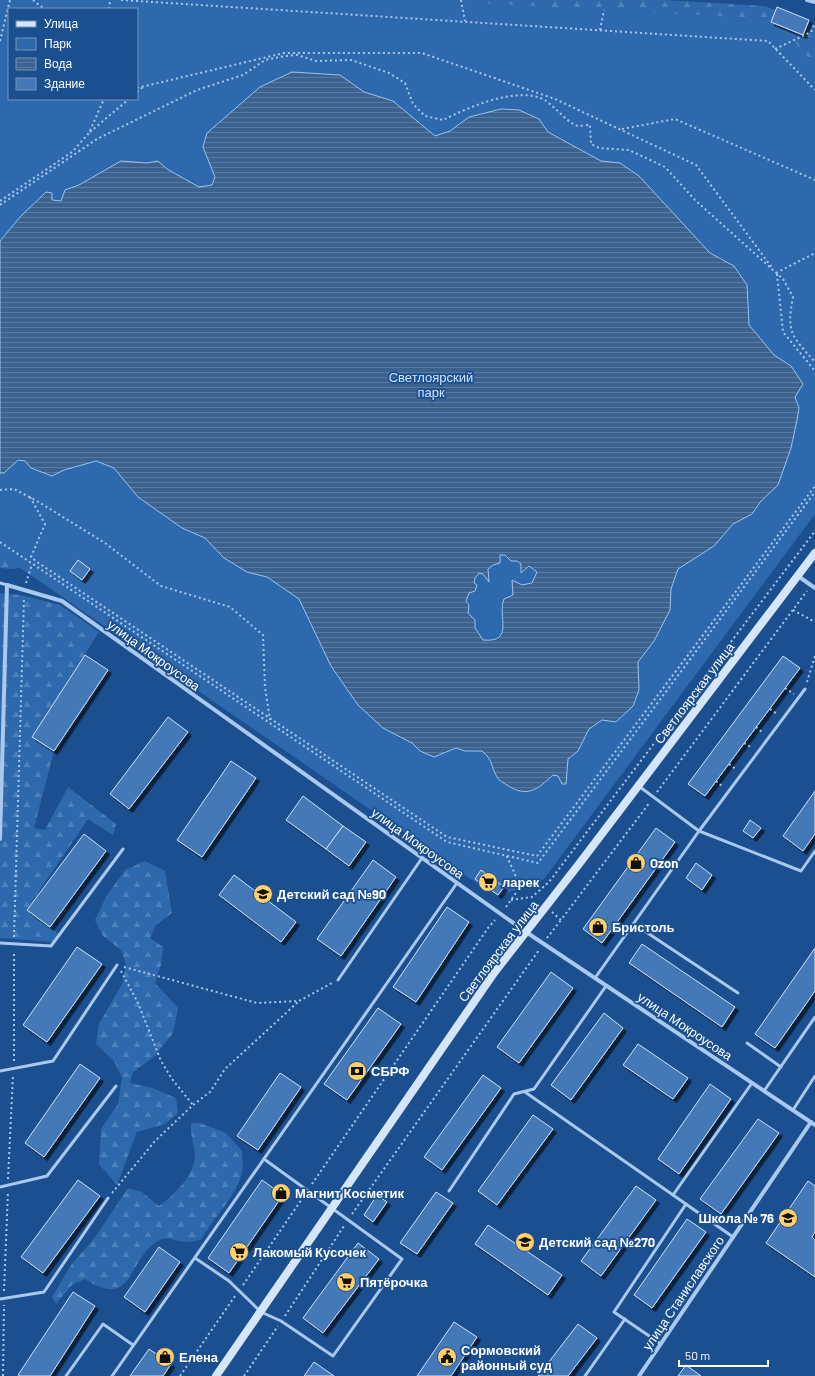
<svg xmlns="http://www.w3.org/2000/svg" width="815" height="1376" viewBox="0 0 815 1376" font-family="Barlow,sans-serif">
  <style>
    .forest { fill: url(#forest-firs) }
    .park { fill: #2e69ad; fill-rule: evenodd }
    .water { fill: url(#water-rules); stroke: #9cc4f0; fill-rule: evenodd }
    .building { fill: #4478b7; stroke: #cfe3fa; filter: url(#shadow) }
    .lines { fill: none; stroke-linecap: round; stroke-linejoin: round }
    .path { stroke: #a9c9ee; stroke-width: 2; stroke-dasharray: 2 3; stroke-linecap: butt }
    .lane { stroke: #a9c9ee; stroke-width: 3 }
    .street { stroke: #a9c9ee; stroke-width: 4 }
    .secondary { stroke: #d6e6fa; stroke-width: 8 }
    .labels { text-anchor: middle; stroke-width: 3.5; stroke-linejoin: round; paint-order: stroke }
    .park-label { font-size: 13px; fill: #cfe3fa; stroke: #1b4f8f }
    .street-label { font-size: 13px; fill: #fff; stroke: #1b4f8f }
    .poi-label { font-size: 13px; font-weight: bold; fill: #fff; stroke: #1b4f8f; text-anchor: start }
  </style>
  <defs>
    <pattern id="forest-firs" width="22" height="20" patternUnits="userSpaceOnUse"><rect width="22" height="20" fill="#2e69ad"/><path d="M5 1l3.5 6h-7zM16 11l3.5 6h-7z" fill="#4d80b9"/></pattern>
    <pattern id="water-rules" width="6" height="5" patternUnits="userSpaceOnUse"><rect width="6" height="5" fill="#3c6290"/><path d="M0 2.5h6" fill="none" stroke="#597aa1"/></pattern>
    <filter id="shadow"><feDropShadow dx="3.5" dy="3.5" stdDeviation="0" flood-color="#0009"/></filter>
  </defs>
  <rect width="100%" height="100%" fill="#1b4f8f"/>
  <g class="forest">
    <path d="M262,0H666L765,6L815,25V81Z"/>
    <path d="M0,547L27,566L12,569L0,568Z"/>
    <path d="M0,593L21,595L60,605L99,632L32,737L54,751L34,828L45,830L68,787L116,824L113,835L88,819L27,909L58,933L52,942L0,938Z"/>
    <path d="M145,861L165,871L172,913L156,925L150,938L163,947L161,965L155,983L178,1008L173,1033L154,1057L133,1072L130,1083L152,1088L176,1098L178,1113L165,1124L137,1132L117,1185L99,1164L101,1129L118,1104L122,1078L114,1061L96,1044L99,1024L122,984L126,965L121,950L103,936L95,920L107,895L125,870Z"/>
    <path d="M191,1123H200L226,1133L242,1151C242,1158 244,1169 241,1176C234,1199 213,1218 201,1240C197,1240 192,1242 188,1242C176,1242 167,1234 156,1242C127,1262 133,1310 85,1279L72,1285L56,1304L52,1297L71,1265L96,1236L128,1188L142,1192L159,1206C174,1195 193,1177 195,1157C195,1147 190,1136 191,1123Z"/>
  </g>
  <path class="park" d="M0,0H421L774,19L815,65V514L544,879L497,897L0,554ZM9,9H137V99H9Z"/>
  <path class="water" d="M292,72L340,75L364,92L393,101L435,136L450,131L469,117L501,109L519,110L539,119L548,132L601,161L620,163L639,176L710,253L734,266L747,285L749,325L774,355L791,366L803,384L795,397L799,408L797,420L791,448L778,485L761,501L752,514L733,524L714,546L678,569L671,589L670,610L654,641L638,662L639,690L633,706L616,722L602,720L589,729L578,751L568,759L566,784H562L558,776L553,775C537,790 527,798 507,785C504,783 499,781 497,777C490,765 494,761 482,751H465L456,748L434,757L420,751L412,743L383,728L358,705L331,666L299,599L267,577L247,572L224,558L205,538L182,528L138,497L114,468L96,461L64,470L52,476L31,468L25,461L18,460L4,473H0V241L20,217L46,192L52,193V200L61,201L65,190L79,185L121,161L147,163L158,161L167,169L199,187L212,185L215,177L203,147L207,133L260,87ZM500,555H505L511,561H517L521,564V573L529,566L537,572L532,583L522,585L512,580L513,595L504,599C497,616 515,643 483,640L475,628V620L468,613L469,605L466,601L469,593L475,591L477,585L474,583L475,578L479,573L483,574L489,582L488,569L493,565L500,563Z"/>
  <g class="building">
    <path d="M777,7L809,20L803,35L771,22Z"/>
    <path d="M78,560L90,569L82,580L70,571Z"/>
    <path d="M85,655L108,670L54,751L32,737Z"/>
    <path d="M783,656L800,668L705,796L688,784Z"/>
    <path d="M168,717L188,732L129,809L110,794Z"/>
    <path d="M231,761L256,778L202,857L177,840Z"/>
    <path d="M815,791V834L803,851L783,836Z"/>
    <path d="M303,796L343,826L326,849L286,820Z"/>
    <path d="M750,820L761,828L753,838L743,831Z"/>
    <path d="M343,826L366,842L349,866L326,849Z"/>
    <path d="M656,828L675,842L602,943L583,929Z"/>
    <path d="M84,834L106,851L50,927L27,910Z"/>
    <path d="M373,860L396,877L341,956L317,939Z"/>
    <path d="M696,863L712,875L702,890L686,878Z"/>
    <path d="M481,870L504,887L498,895L475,879Z"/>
    <path d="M234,875L296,922L281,942L219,895Z"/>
    <path d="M447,907L469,922L416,1002L393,987Z"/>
    <path d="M642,944L735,1007L722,1027L629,963Z"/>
    <path d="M77,947L102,964L47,1042L23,1025Z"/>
    <path d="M815,948V991L775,1048L755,1034Z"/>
    <path d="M551,972L573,988L519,1063L497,1047Z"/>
    <path d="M378,1008L401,1024L347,1100L324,1084Z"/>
    <path d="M604,1013L623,1028L571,1100L551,1085Z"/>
    <path d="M638,1044L688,1078L673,1099L623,1065Z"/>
    <path d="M80,1064L100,1078L44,1157L25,1143Z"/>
    <path d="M280,1073L301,1087L258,1150L237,1136Z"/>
    <path d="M483,1075L501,1088L442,1170L424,1157Z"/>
    <path d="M710,1084L731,1099L679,1174L658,1159Z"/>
    <path d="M533,1115L553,1129L497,1205L478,1191Z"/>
    <path d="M758,1119L779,1133L721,1214L700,1199Z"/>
    <path d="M78,1180L100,1196L43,1273L21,1257Z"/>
    <path d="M262,1180L283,1195L229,1273L208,1258Z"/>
    <path d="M808,1181L815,1186V1232L812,1237L815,1240V1277L766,1243Z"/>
    <path d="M636,1186L656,1200L601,1276L581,1261Z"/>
    <path d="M436,1192L453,1203L417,1254L400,1243Z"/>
    <path d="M377,1195L387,1202L373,1222L364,1215Z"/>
    <path d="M687,1219L706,1232L652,1308L634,1295Z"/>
    <path d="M488,1225L562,1275L548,1295L475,1244Z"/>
    <path d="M358,1243L379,1259L323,1333L303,1318Z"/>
    <path d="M159,1247L180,1262L145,1312L124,1297Z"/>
    <path d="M73,1292L95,1306L50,1376H20L18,1375Z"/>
    <path d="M454,1322L477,1337L451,1376H417Z"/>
    <path d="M578,1324L597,1338L568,1376H538Z"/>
    <path d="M149,1349L171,1364L163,1376H130Z"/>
    <path d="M314,1362L334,1376H304Z"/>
    <path d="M686,1365L701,1376H678Z"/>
  </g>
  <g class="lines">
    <g class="path">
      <path d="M33,0L44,9"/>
      <path d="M121,0L768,41L815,90"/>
      <path d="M461,0L465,21"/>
      <path d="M109,9L110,0"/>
      <path d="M600,30L604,10"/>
      <path d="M0,41L10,0"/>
      <path d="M775,49L811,32L815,23"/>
      <path d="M137,88L284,53H422L555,99L696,165L773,269"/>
      <path d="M137,92L143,87"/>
      <path d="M622,129L675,119L815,180"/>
      <path d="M90,132L129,99"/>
      <path d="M0,201L72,152L89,133L104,99"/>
      <path d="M0,205L97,139L197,90L243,75L265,60L285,56L297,55L316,61L351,60L389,73L405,83L413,104L425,116L443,120C467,108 520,84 546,101C556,108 564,119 575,125C579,127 586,125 590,125L591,144L599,148L629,150L665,167L695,200L783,279L793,297C786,333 792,336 815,362"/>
      <path d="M776,273L815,253"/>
      <path d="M777,274L783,332L815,371"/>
      <path d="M0,490L14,489L37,501L105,543L161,586L230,607L263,635L265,687L270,720"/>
      <path d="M30,497L45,524L31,557L37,562L447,837L537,856L815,486"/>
      <path d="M0,542L447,842L538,863L815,492"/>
      <path d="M26,583L32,564"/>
      <path d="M793,610L815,622"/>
      <path d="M807,682L815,656"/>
      <path d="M785,688L794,694"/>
      <path d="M770,709L777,714"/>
      <path d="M756,727L763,733"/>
      <path d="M744,743L752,748"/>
      <path d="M729,764L737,770"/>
      <path d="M716,781L723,787"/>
      <path d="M657,792L807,591"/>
      <path d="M511,900L532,897L549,882L815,531"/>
      <path d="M506,907L518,890L515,874L506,855"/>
      <path d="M552,912L561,920L650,802"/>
      <path d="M14,937L24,598"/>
      <path d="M547,938L561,920"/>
      <path d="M124,967L257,1003L299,1001L332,983"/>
      <path d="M121,971L138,1003L161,1061L172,1079L193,1105"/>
      <path d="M14,1061V951"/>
      <path d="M8,1179L13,1075"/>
      <path d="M312,1184L488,928L495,920"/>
      <path d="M112,1193L155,1141L193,1105L210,1092L225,1069L299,1001"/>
      <path d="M352,1214L539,950"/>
      <path d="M243,1285L304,1196"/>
      <path d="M4,1291L8,1191"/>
      <path d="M285,1316L344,1226"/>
      <path d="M3,1376L4,1305"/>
      <path d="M180,1376L235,1296"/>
      <path d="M244,1376L278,1326"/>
    </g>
    <g class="lane">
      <path d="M0,583L7,585"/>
      <path d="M640,787L699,831L801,871L815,851"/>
      <path d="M634,924L738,993"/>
      <path d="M0,943L51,946L123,849"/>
      <path d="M595,978L699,831L805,689"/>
      <path d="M338,980L422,858"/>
      <path d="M747,1043L781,1067"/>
      <path d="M0,1071L53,1061L117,965"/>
      <path d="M764,1091L815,1017"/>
      <path d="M525,1092L673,1195"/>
      <path d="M793,1110L815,1076"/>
      <path d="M0,1187L47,1176L116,1086"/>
      <path d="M449,1191L514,1094L534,1089L606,986"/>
      <path d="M733,1237L673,1195L752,1083"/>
      <path d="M195,1258L229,1281L261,1312L281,1321L333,1356L402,1259L264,1159"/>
      <path d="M0,1299L44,1292L108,1198"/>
      <path d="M661,1344L614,1312L686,1204"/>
      <path d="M66,1376L103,1324L133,1345"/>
      <path d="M112,1376L457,883"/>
      <path d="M585,1376L625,1319"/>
    </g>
    <g class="street">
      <path d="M807,0L815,2"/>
      <path d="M798,576L815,588"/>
      <path d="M0,839L7,585L62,601L526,932L815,1125"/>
      <path d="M639,1376L811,1122"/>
    </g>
    <path class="secondary" d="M216,1376L494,973L579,864L815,553"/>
  </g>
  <defs>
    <g id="shop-disc" transform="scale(1)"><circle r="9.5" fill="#ffd166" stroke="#1b4f8f"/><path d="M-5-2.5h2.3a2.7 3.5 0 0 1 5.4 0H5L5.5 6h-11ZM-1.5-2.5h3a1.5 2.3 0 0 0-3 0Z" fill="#111"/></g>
    <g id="supermarket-disc" transform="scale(1)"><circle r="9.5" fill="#ffd166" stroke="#1b4f8f"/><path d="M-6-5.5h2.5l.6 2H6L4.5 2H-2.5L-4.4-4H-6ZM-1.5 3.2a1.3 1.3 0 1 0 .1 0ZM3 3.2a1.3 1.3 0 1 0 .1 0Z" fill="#111"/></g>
    <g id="school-disc" transform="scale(1)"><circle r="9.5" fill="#ffd166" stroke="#1b4f8f"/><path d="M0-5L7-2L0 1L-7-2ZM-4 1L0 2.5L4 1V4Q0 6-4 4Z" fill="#111"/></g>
    <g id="bank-disc" transform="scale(1)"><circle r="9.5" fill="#ffd166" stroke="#1b4f8f"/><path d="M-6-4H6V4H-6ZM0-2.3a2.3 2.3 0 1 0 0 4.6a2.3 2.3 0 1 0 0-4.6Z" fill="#111"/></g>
    <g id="civic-disc" transform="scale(1)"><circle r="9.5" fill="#ffd166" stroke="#1b4f8f"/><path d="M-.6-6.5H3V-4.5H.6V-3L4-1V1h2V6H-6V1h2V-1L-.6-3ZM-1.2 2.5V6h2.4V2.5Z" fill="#111"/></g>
  </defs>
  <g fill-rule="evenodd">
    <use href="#shop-disc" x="636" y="863"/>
    <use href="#supermarket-disc" x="488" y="882"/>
    <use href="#school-disc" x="263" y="894"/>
    <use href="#shop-disc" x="598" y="927"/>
    <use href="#bank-disc" x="357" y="1071"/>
    <use href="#shop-disc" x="281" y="1193"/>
    <use href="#school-disc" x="788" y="1218"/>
    <use href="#school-disc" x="525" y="1242"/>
    <use href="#supermarket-disc" x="239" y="1252"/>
    <use href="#supermarket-disc" x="346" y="1282"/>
    <use href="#shop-disc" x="165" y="1357"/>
    <use href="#civic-disc" x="447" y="1357"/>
  </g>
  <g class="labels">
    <g class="park-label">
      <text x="431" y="382">Светлоярский<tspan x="431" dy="15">парк</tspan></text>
    </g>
    <g class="street-label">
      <text transform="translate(154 655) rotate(36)" y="5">улица Мокроусова</text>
      <text transform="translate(694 693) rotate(-53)" y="5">Светлоярская улица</text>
      <text transform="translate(418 843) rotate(36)" y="5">улица Мокроусова</text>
      <text transform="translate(498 951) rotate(-53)" y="5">Светлоярская улица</text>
      <text transform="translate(685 1026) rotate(34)" y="5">улица Мокроусова</text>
      <text transform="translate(683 1293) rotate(-56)" y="5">улица Станиславского</text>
    </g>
    <g class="poi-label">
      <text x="650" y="868">Ozon</text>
      <text x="502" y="887">ларек</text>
      <text x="277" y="899">Детский сад №90</text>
      <text x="612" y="932">Бристоль</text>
      <text x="371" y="1076">СБРФ</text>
      <text x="295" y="1198">Магнит Косметик</text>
      <text x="774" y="1223" text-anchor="end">Школа № 76</text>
      <text x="539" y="1247">Детский сад №270</text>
      <text x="253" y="1257">Лакомый Кусочек</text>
      <text x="360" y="1287">Пятёрочка</text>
      <text x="461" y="1355">Сормовский<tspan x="461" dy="15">районный суд</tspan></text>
      <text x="179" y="1362">Елена</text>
    </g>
  </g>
  <rect x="8" y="8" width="130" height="92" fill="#1b4f8f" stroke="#7695bc"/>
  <rect x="16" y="21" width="20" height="6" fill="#d6e6fa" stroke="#7695bc"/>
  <text x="44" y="28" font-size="12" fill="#ffffff">Улица</text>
  <rect x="16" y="38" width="20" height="12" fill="#2e69ad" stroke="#7695bc"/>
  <text x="44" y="48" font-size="12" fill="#ffffff">Парк</text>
  <rect x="16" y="58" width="20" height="12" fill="url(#water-rules)" stroke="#7695bc"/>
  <text x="44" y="68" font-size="12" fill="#ffffff">Вода</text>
  <rect x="16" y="78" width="20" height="12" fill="#4478b7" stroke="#7695bc"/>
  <text x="44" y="88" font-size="12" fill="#ffffff">Здание</text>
  <path d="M679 1360v6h89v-6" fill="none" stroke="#ffffff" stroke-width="2"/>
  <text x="685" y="1360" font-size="12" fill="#ffffff" stroke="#1b4f8f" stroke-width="3" paint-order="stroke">50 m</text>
</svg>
